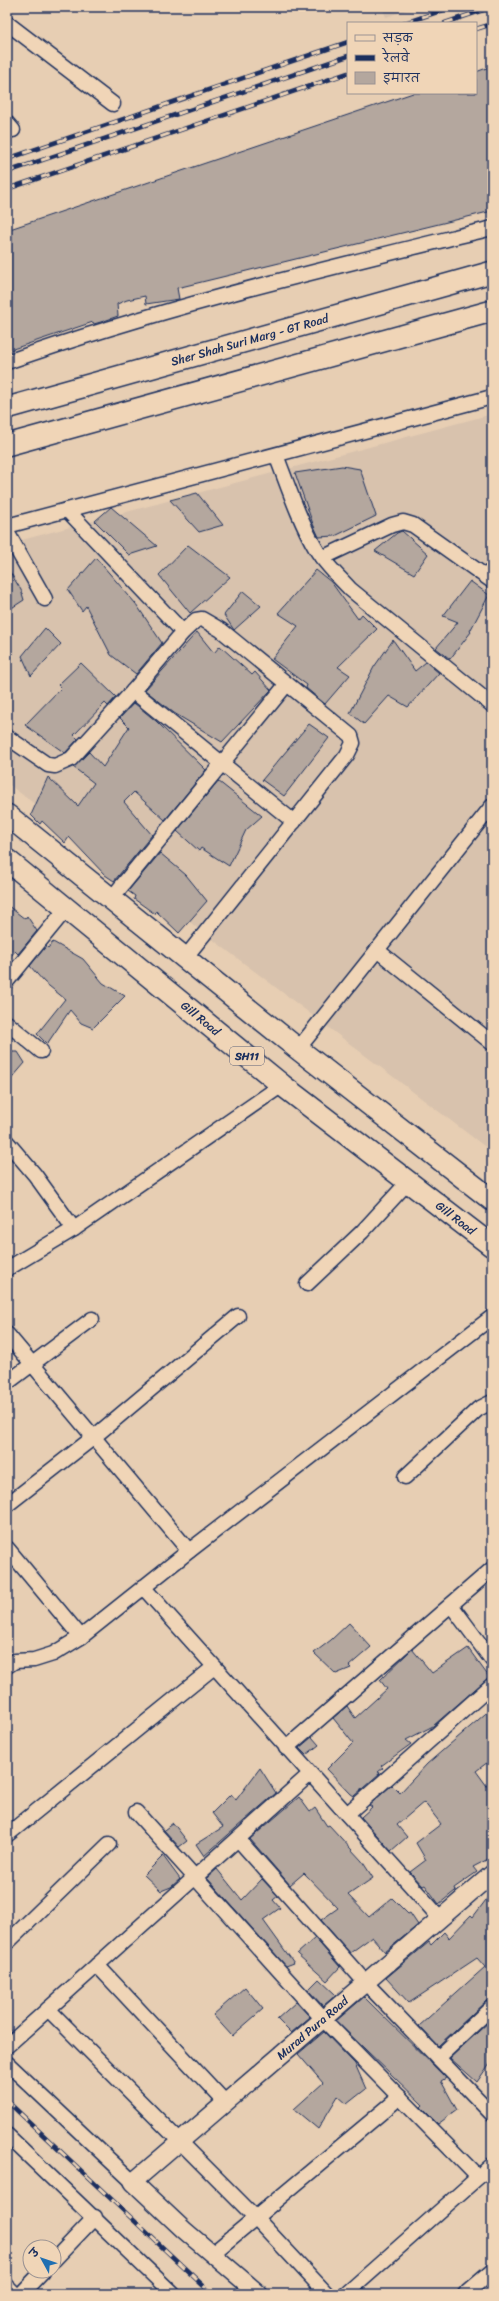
<svg xmlns="http://www.w3.org/2000/svg" width="499" height="2301" viewBox="0 0 499 2301" font-family="Sriracha,'Playpen Sans Deva',sans-serif">
  <style>
    .built { fill: #d8c2ad }
    .building { fill: #b4a79e; stroke: #1b2f5e }
    .lines { fill: none; stroke-linecap: round; stroke-linejoin: round }
    .minor-casing { stroke: #1b2f5e; stroke-width: 17 }
    .tertiary-casing { stroke: #1b2f5e; stroke-width: 20 }
    .primary-casing { stroke: #1b2f5e; stroke-width: 24 }
    .minor { stroke: #f0d5b7; stroke-width: 14 }
    .tertiary { stroke: #f0d5b7; stroke-width: 17 }
    .primary { stroke: #f0d5b7; stroke-width: 21 }
    .rail-casing { stroke: #1b2f5e; stroke-width: 4.5 }
    .rail { stroke: #f0d5b7; stroke-width: 3; stroke-dasharray: 9; stroke-linecap: butt }
    .labels { text-anchor: middle; stroke-width: 4; stroke-linejoin: round; paint-order: stroke }
    .shield { fill: #f0d5b7; stroke: #5b6179; stroke-width: 1 }
    .shield-label { font-size: 11px; font-weight: bold; fill: #1b2f5e }
    .street-label { font-size: 12px; fill: #1b2f5e; stroke: #f0d5b7 }
  </style>
  <rect width="100%" height="100%" fill="#e7ceb3"/>
  <filter id="ink" filterUnits="userSpaceOnUse"><feTurbulence type="fractalNoise" baseFrequency=".025" numOctaves="2"/><feDisplacementMap in="SourceGraphic" scale="8" xChannelSelector="R" yChannelSelector="G"/><feConvolveMatrix kernelMatrix="1 2 1 2 8 2 1 2 1" color-interpolation-filters="sRGB"/></filter>
  <g filter="url(#ink)">
    <g class="built">
      <path d="M382,7H415L386,17Z"/>
      <path d="M492,414V1152L7,783V544Z"/>
    </g>
    <g class="building">
      <path d="M492,66V211L177,288L179,299L146,304L145,296L127,300L117,304L118,316L104,321L94,324L93,322L7,351V230L413,93H476V72Z"/>
      <path d="M342,466L360,469L376,516L335,536L319,537L313,524L295,473Z"/>
      <path d="M197,493L223,525L199,532L170,500Z"/>
      <path d="M111,507L157,546L129,555L95,521Z"/>
      <path d="M402,531L428,554L414,574L375,551L397,533Z"/>
      <path d="M188,545L230,577L190,613L159,575Z"/>
      <path d="M96,558L136,604L162,643L136,674L111,655L86,606L82,611L68,590Z"/>
      <path d="M7,567L21,590L24,600L7,611Z"/>
      <path d="M316,570L331,582L358,619L362,614L377,629L338,667L350,675L325,704L306,688L307,685L272,659L298,626L278,613Z"/>
      <path d="M470,581L489,595L470,631L471,632L450,659L436,648L458,622L443,616Z"/>
      <path d="M243,591L261,606L234,630L224,615Z"/>
      <path d="M45,628L61,644L31,676L22,656Z"/>
      <path d="M197,632L214,653L220,646L252,675L255,672L271,690L222,742L174,713L145,690Z"/>
      <path d="M393,640L415,671L426,662L439,673L408,707L389,696L364,724L350,713L374,667Z"/>
      <path d="M81,663L116,697L108,706L105,703L74,735L78,739L65,753L25,725L61,688L58,685Z"/>
      <path d="M134,703L156,721L206,770L165,820L134,792L124,802L152,835L114,881L105,875L69,837L65,843L42,821L40,824L31,815L48,777L78,806L94,783L73,767L89,752L103,767L129,727L120,718Z"/>
      <path d="M309,724L329,738L284,796L262,780Z"/>
      <path d="M218,781L262,816L246,830L229,866L201,848L199,851L177,831Z"/>
      <path d="M160,853L186,875L207,901L179,933L156,911L155,914L134,899L135,896L128,891Z"/>
      <path d="M7,905L25,919L27,916L37,931L18,954L15,951L7,961Z"/>
      <path d="M53,942L83,959L103,983L125,996L93,1028L81,1023L70,1010L47,1044L37,1034L65,999L44,982L30,966L46,946L48,948Z"/>
      <path d="M12,1052H18L25,1063L7,1084V1057Z"/>
      <path d="M349,1623L371,1647L349,1666L351,1668L336,1674L314,1653L331,1640Z"/>
      <path d="M468,1648L489,1677L433,1726L406,1740L411,1744L381,1766L383,1768L378,1772L380,1773L354,1796L351,1794L327,1769L353,1743L333,1718L347,1706L355,1718L387,1689L380,1680L412,1649L432,1673Z"/>
      <path d="M492,1708V1759L476,1771L492,1793V1857L473,1867L477,1872L454,1888L455,1891L439,1904L425,1885L423,1886L410,1872L426,1860L416,1843L441,1824L424,1802L397,1825L407,1837L391,1851L361,1817L372,1807L369,1805L392,1785L400,1793L427,1764Z"/>
      <path d="M312,1737L319,1745L306,1755L299,1748Z"/>
      <path d="M260,1768L276,1793L204,1856L196,1844L223,1827L212,1813L231,1794L236,1800Z"/>
      <path d="M299,1797L310,1812L315,1808L327,1826L329,1825L362,1861L373,1878L348,1895L369,1917L392,1898L408,1914L410,1913L418,1925L385,1952L372,1937L350,1953L321,1920L338,1908L304,1873L290,1885L250,1839Z"/>
      <path d="M173,1823L187,1841L179,1847L164,1830Z"/>
      <path d="M163,1856L180,1879L171,1887L161,1891L144,1875Z"/>
      <path d="M217,1869L242,1900L262,1879L278,1896L273,1900L280,1908L263,1920L294,1963L286,1966L207,1878Z"/>
      <path d="M492,1892V1999L486,2001L438,2046L419,2026L485,1967L477,1958L409,2003L386,1978L429,1942L431,1945L444,1932L449,1938L471,1915L473,1917Z"/>
      <path d="M315,1938L340,1967L327,1981L297,1954Z"/>
      <path d="M319,1979L336,1995L323,2006L308,1990Z"/>
      <path d="M245,1987L263,2009L232,2036L213,2015Z"/>
      <path d="M364,1997L446,2078L441,2081L457,2110L438,2124L421,2107L423,2105L336,2021Z"/>
      <path d="M296,2002L310,2017L291,2033L277,2019Z"/>
      <path d="M492,2019V2060L477,2082L450,2058Z"/>
      <path d="M324,2032L355,2064L366,2089L347,2104L338,2096L318,2129L294,2109L323,2083L298,2054Z"/>
    </g>
    <g class="lines">
      <g class="minor-casing">
        <g id="minor">
          <path d="M7,23L113,104"/>
          <path d="M7,123L13,130"/>
          <path d="M7,362C166,306 329,268 492,228"/>
          <path d="M276,455C288,486 299,520 316,549C325,564 338,576 350,589L492,705"/>
          <path d="M67,510L183,632"/>
          <path d="M7,526L492,397"/>
          <path d="M7,532L45,599"/>
          <path d="M322,558L392,525L403,522L413,525L492,581"/>
          <path d="M133,691L294,822"/>
          <path d="M7,737L48,765L55,766L71,759L133,691L183,632L196,620L202,619L221,630L351,736L353,743L347,755L185,958"/>
          <path d="M111,899L286,685"/>
          <path d="M377,950L492,1043"/>
          <path d="M7,981L66,909"/>
          <path d="M7,1023L41,1051"/>
          <path d="M298,1049L492,806"/>
          <path d="M7,1142L35,1175L74,1229"/>
          <path d="M7,1269L74,1229L282,1085"/>
          <path d="M307,1284L362,1232L408,1182"/>
          <path d="M7,1334L189,1551"/>
          <path d="M7,1383L92,1319"/>
          <path d="M405,1477L478,1409L492,1402"/>
          <path d="M7,1505L94,1437L238,1316"/>
          <path d="M7,1548L81,1637"/>
          <path d="M143,1587L440,1918"/>
          <path d="M451,1605L492,1660"/>
          <path d="M7,1666L15,1661L34,1660L53,1654L81,1637L189,1551L492,1317"/>
          <path d="M286,1748L492,1569"/>
          <path d="M136,1812L322,2018L478,2177"/>
          <path d="M347,1814L492,1685"/>
          <path d="M7,1835L214,1667"/>
          <path d="M238,1839L365,1982L492,2114"/>
          <path d="M7,1943L109,1844"/>
          <path d="M97,1965L225,2102"/>
          <path d="M48,2009L256,2218L327,2294"/>
          <path d="M7,2046L310,1774"/>
          <path d="M438,2058L492,2007"/>
          <path d="M7,2063L133,2182"/>
          <path d="M7,2135L173,2294"/>
          <path d="M212,2254L400,2097"/>
          <path d="M54,2260L95,2217"/>
          <path d="M7,2286L15,2294"/>
          <path d="M21,2294L43,2271"/>
          <path d="M346,2294L492,2165"/>
          <path d="M465,2294L492,2271"/>
        </g>
      </g>
      <g class="tertiary-casing">
        <g id="tertiary">
          <path id="s1" d="M259,2294L184,2230L133,2182L492,1874"/>
        </g>
      </g>
      <g class="primary-casing">
        <g id="primary">
          <path id="s2" d="M7,408L492,272"/>
          <path d="M7,445L492,311"/>
          <path d="M7,815L298,1049L492,1200"/>
          <path id="s3" d="M7,860L282,1085L492,1246"/>
        </g>
      </g>
      <use href="#minor" class="minor"/>
      <use href="#tertiary" class="tertiary"/>
      <use href="#primary" class="primary"/>
      <g class="rail-casing">
        <g id="rail">
          <path d="M405,23L452,7"/>
          <path d="M445,23L492,7"/>
          <path d="M476,29L492,24"/>
          <path d="M7,159L348,42"/>
          <path d="M7,172L348,56"/>
          <path d="M7,189L348,73"/>
          <path d="M7,2101L212,2294"/>
        </g>
      </g>
      <use href="#rail" class="rail"/>
    </g>
  </g>
  <g class="labels">
    <rect class="shield" x="230" y="1047" width="34" height="18" rx="3"/>
    <g class="shield-label">
      <text x="247" y="1060">SH11</text>
    </g>
    <g class="street-label">
      <text dy="4" stroke="none"><textPath href="#s2" startOffset="252">Sher Shah Suri Marg - GT Road</textPath></text>
      <text dy="4" stroke="none"><textPath href="#s3" startOffset="250">Gill Road</textPath></text>
      <text dy="4" stroke="none"><textPath href="#s3" startOffset="574">Gill Road</textPath></text>
      <text dy="4" stroke="none"><textPath href="#s1" startOffset="405">Murad Pura Road</textPath></text>
    </g>
  </g>
  <rect width="499" height="2301" fill="none" stroke="#f0d5b7" stroke-width="24"/>
  <rect x="12" y="12" width="475" height="2277" fill="none" stroke="#1b2f5e" stroke-width="1.5" filter="url(#ink)"/>
  <rect x="347" y="22" width="130" height="72" fill="#f0d5b7" stroke="#9b9393"/>
  <rect x="355" y="35" width="20" height="6" fill="#f0d5b7" stroke="#9b9393"/>
  <text x="383" y="42" font-size="12" fill="#1b2f5e">सड़क</text>
  <rect x="355" y="55" width="20" height="6" fill="#1b2f5e" stroke="#9b9393"/>
  <text x="383" y="62" font-size="12" fill="#1b2f5e">रेलवे</text>
  <rect x="355" y="72" width="20" height="12" fill="#b4a79e" stroke="#9b9393"/>
  <text x="383" y="82" font-size="12" fill="#1b2f5e">इमारत</text>
  <g transform="translate(42 2259) rotate(310)"><circle r="19" fill="#f0d5b7" stroke="#9b9393"/>
  <path d="M0-3L7 15L0 10L-7 15Z" fill="#1f6fb2"/>
  <text y="-6" font-size="11" font-weight="bold" text-anchor="middle" fill="#1b2f5e">उ</text>
  </g>
</svg>
